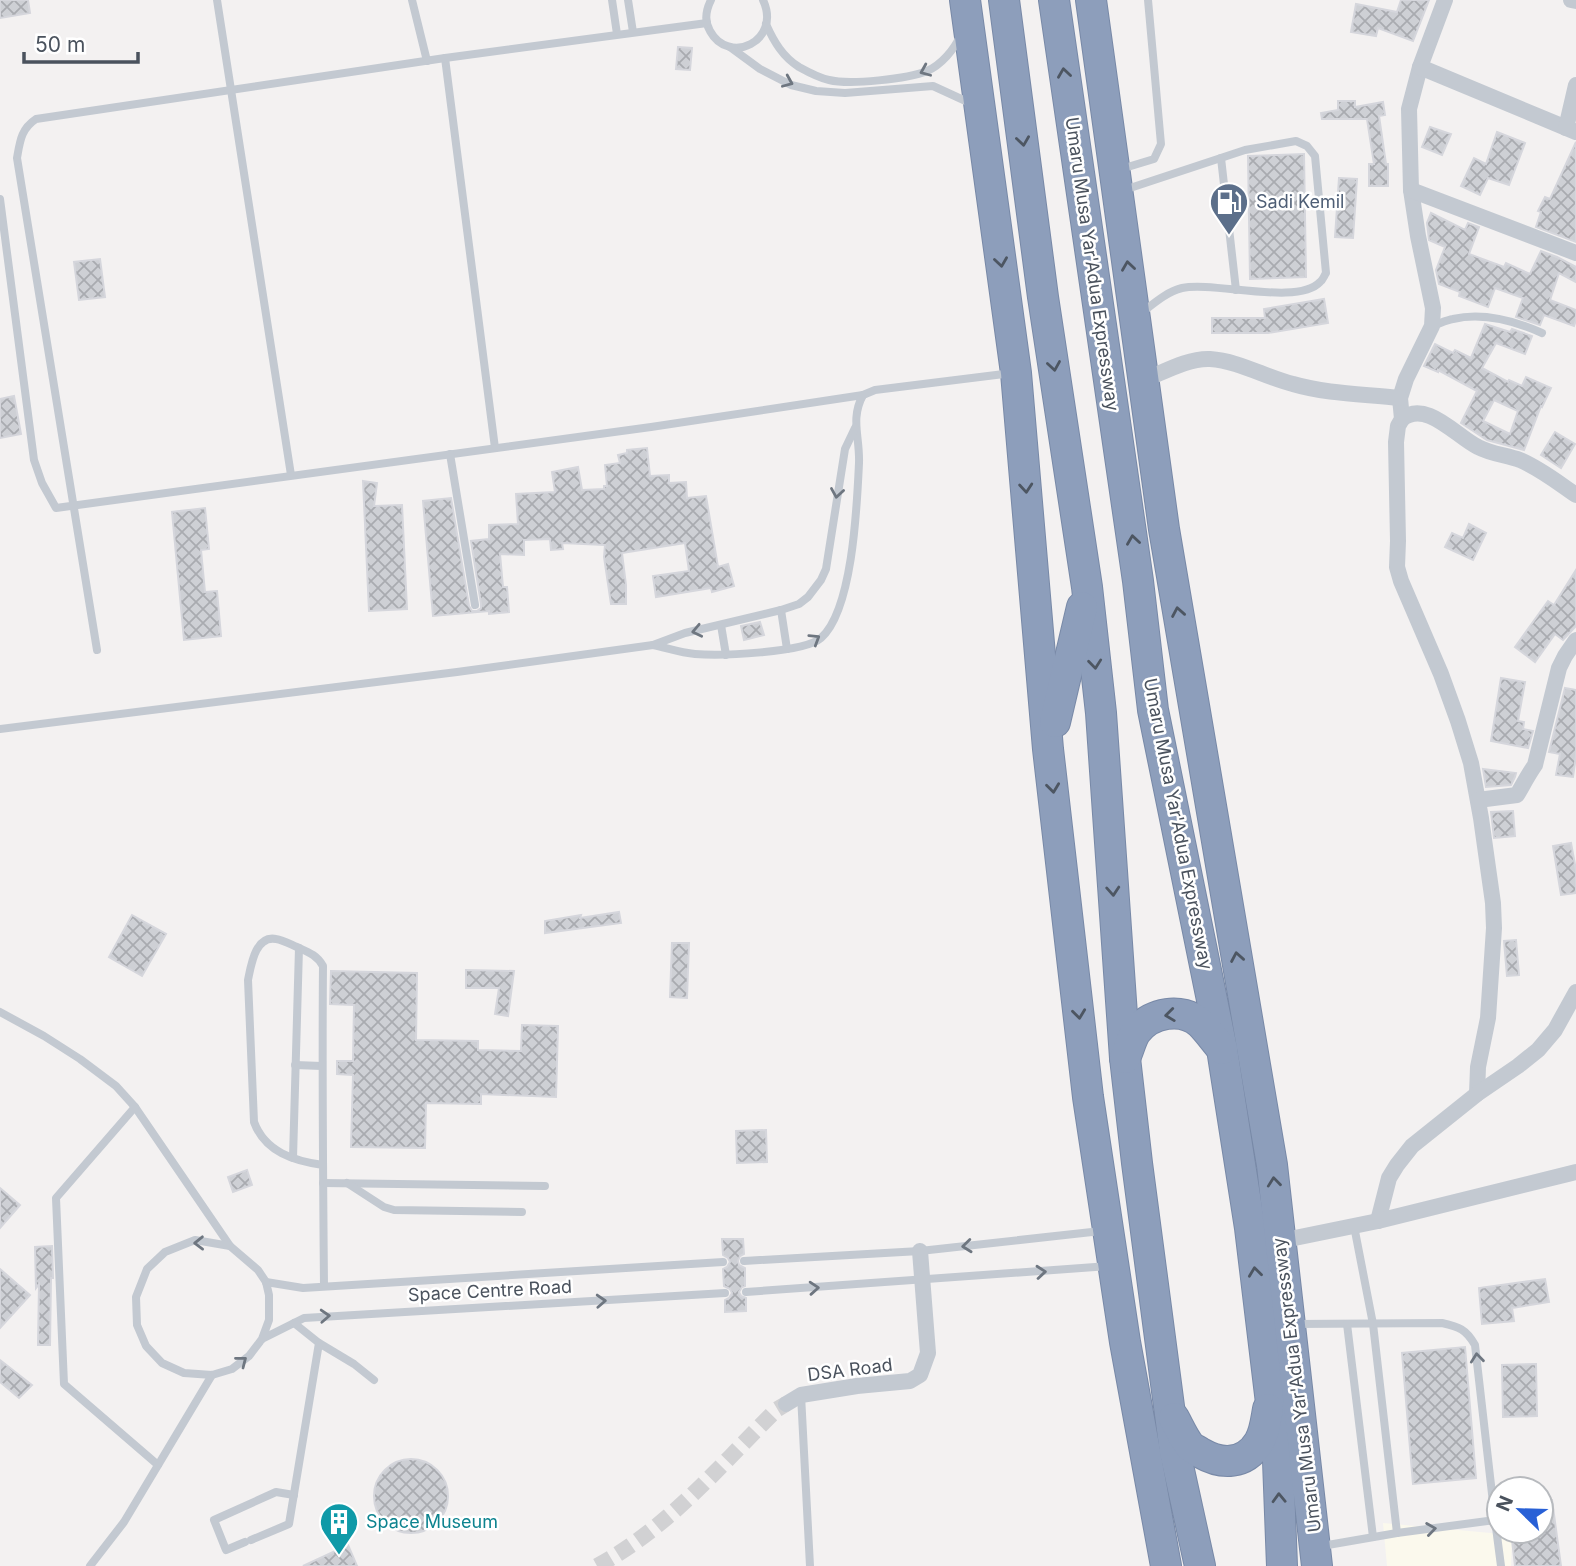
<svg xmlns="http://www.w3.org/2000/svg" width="1576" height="1566" viewBox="0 0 1576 1566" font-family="Inter,sans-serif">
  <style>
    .commercial { fill: #fbf9ed }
    .building { fill: url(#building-cross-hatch); stroke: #d5d6dc; stroke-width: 2; fill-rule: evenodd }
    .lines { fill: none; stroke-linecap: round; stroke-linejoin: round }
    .street-tunnel { stroke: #d1d1d3; stroke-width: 16; stroke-dasharray: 16 8; stroke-linecap: butt }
    .highway-casing { stroke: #7889a7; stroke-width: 32 }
    .lane { stroke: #c3c9d1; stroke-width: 8 }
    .street { stroke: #c3c9d1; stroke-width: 16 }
    .highway { stroke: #8d9ebb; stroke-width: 30 }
    .oneway { stroke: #6e7680 }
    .oneway2 { stroke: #4d5662 }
    .labels { text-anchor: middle; stroke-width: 5; stroke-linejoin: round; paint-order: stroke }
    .service-label { font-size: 18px; fill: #4e5e75; stroke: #fff; text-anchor: start }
    .street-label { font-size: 18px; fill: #4a525d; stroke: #fff }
    .culture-label { font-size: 18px; fill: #0d838f; stroke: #fff; text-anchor: start }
  </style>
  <defs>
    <pattern id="building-cross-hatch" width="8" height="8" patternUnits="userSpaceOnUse" patternTransform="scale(1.75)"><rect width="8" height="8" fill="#ced0d5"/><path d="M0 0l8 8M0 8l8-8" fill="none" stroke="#a9abb0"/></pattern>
  </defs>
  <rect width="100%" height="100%" fill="#f3f1f1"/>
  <path class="commercial" d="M1383,1523L1512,1535L1511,1566H1387Z"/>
  <g class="building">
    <path d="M0,0H28L30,13L0,18Z"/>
    <path d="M1401,0H1429L1413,41L1378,28L1376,36L1351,32L1356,4L1397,12Z"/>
    <path d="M678,47L692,48L690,70L676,69Z"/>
    <path d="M1338,101H1355V107L1383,102L1385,115L1379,116L1386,164H1388V186H1369V164H1374L1367,119H1322L1321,113L1338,110Z"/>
    <path d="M1430,127L1451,134L1442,155L1422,147Z"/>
    <path d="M1497,132L1525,143L1509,185L1488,178L1480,195L1461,186L1474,158L1486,164Z"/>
    <path d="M1576,142V242L1536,227L1541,212L1538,211L1545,197L1550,199Z"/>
    <path d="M1304,154L1306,277L1250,279L1248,156Z"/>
    <path d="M1339,178L1357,179L1353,238L1335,237Z"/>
    <path d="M1431,213L1465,230L1468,223L1479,227L1469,254L1504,267L1506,263L1530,274L1541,251L1557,257L1576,267V282L1559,273L1550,300L1576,310V320L1574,326L1544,315L1540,325L1516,317L1523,298L1495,288L1488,307L1459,296L1460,292L1439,284L1436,270L1445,247L1429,240L1427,223Z"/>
    <path d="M100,259L105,297L79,300L74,262Z"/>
    <path d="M1324,299L1328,323L1268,333H1212V318H1265L1264,309Z"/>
    <path d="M1485,324L1510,332L1512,329L1532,336L1525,354L1496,343L1482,368L1508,382L1509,380L1522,386L1526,377L1551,388L1542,407L1541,406L1524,450L1487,440L1461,423L1477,391L1438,370V372L1424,366L1435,344L1453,353L1455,350L1471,358ZM1494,400L1518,411L1510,434L1483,421Z"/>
    <path d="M14,396L21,434L0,438V399Z"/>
    <path d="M1555,432L1575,444L1561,468L1541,455Z"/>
    <path d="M647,448L650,476L669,475V483L686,482L687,498L706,496L718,567L728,564L734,586L712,592L711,588L656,597L653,576L689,571L685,543L622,553L626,585V604H611L604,557L605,545L562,543L563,549L551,550L550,539L524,540V555L500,554L503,587H507L509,612L489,614V611L433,616L423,501L451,498L469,606L472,611H477L481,608V604L471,541L489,539V525L518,524L516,494L555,492L552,472L578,467L582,490L604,489V486H607L605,465L620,463L618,455L627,453V450Z"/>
    <path d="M363,481L377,483L374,506L402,505L407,609L369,611Z"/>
    <path d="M205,508L209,549L201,550L205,592L217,591L221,636L184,640L172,512Z"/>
    <path d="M1469,524L1486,533L1473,560L1445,547L1452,533L1463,538Z"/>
    <path d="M1576,570V626L1563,640L1555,634L1535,662L1515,647L1548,601L1554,605Z"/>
    <path d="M760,622L764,635L744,640L741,626Z"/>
    <path d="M1501,678L1525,682L1518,721L1524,722L1523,729L1533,731L1528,748L1491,741Z"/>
    <path d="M1565,688L1576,690V756L1573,777L1556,775L1560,754L1549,752Z"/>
    <path d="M1483,769L1516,773L1515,777L1511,785L1486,787Z"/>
    <path d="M1513,811L1515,836L1494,838L1491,812Z"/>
    <path d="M1571,843L1576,870V893L1561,895L1553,846Z"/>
    <path d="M619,912L621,923L545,933V921L581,915L580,918Z"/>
    <path d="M132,915L166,934L142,976L109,957Z"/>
    <path d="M1516,940L1519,975L1507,976L1504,941Z"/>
    <path d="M672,943H689L687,998L670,997Z"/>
    <path d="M466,970L514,971L508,1016L495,1014L499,988H466Z"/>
    <path d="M331,971L417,973L416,1040L478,1041V1050L521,1051L522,1025L558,1026L556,1097L481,1094V1104L426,1103L425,1148L351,1147L353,1075L337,1074V1061H353L354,1005L330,1004Z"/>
    <path d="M766,1130L767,1162L737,1163L736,1131Z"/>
    <path d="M247,1170L252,1185L233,1192L228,1177Z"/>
    <path d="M0,1188L20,1205L0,1228Z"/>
    <path d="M722,1239H743L744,1254L740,1256L738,1261L739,1265L745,1268V1286L742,1287L739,1292L741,1296L746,1298V1311L725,1312V1300L729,1298L732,1293L730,1289L724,1286L723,1269L727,1267L730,1262L728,1258L723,1255Z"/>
    <path d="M52,1246L53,1278H51L50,1345H38L39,1284L36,1288L35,1247Z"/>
    <path d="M0,1269L30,1295L0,1328Z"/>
    <path d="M1545,1279L1549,1302L1512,1308L1514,1321L1482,1324L1479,1288Z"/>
    <path d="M1465,1347L1476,1478L1413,1484L1402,1353Z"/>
    <path d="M0,1360L32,1385L19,1398L0,1382Z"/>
    <path d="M1536,1364L1537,1416L1503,1417L1502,1365Z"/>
    <circle cx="411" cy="1496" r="37"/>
    <path d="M1552,1500L1561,1566H1515L1511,1531H1541V1501Z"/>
    <path d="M348,1545L357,1566H303Z"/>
  </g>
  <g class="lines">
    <path class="street-tunnel" d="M597,1566C668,1528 720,1466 776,1410L786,1404"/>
    <g class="highway-casing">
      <g id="highway">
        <path d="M965,0L1016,373L1048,749L1088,1097L1125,1342L1166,1566"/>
        <path d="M1004,0L1043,297L1087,587L1101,713L1125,1058L1137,1163L1175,1452L1200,1566"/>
        <path d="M1054,0L1138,581L1153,710L1222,1049L1250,1228L1278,1461L1282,1566"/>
        <path d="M1091,0L1164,529L1272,1165L1317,1566"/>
        <path d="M1055,722L1082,607"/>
        <path d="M1125,1058C1129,1050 1131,1039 1136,1032C1151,1012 1182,1007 1200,1023C1208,1031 1215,1041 1222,1049"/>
        <path d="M1174,1418C1179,1427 1184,1439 1191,1447C1194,1449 1198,1451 1201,1453C1222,1465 1245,1465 1259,1442C1265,1432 1266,1420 1268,1409"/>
      </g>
    </g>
    <g class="lane">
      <path d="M217,0L291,475"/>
      <path d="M412,0L427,61"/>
      <path d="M612,0L617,34"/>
      <path d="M628,0L633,32"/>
      <path d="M711,0C706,10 704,21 710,31C729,66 782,41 763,0"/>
      <path d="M766,24C774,42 783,57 799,67C808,72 819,78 829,80C850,85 908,79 927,71C941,65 954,50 960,36"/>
      <path d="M730,47L760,69L791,85L816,91L845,93L933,86L970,103"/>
      <path d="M445,58L495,448"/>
      <path d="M1221,158L1236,290"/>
      <path d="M1121,169L1154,159L1161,144L1148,0"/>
      <path d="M1124,190L1245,150L1296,141L1307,146L1315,156L1326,273C1324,276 1323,280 1320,282C1298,306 1214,281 1182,288C1166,292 1153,304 1140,314"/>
      <path d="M0,199L34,460L42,483L56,508L651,427L863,395"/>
      <path d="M1432,326C1439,324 1446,320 1453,319C1483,312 1515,321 1542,333"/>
      <path d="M450,454L475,605"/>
      <path d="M781,610L787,649"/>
      <path d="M721,625L726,655"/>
      <path d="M653,645C667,648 681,653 695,654C719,656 804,653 821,638C853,610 857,504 859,463C860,437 850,419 863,395L875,390L1012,373"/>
      <path d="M97,650L17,158C20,141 21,129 36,119L445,58L707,23"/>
      <path d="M0,729L457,672L653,645L685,633L781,610L799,604L808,597L821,580L826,569L845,449L855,428"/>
      <path d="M0,1012L44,1036L80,1059L116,1086L135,1107L230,1246"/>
      <path d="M295,1065L322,1066"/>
      <path d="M135,1107L56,1198L64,1384L158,1465"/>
      <path d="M293,1158L299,948"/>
      <path d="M323,1165C294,1161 265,1152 254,1122L248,980C251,966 255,935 276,939C283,940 290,944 297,947C308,952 317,955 323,966C322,1073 323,1180 324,1286"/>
      <path d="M323,1183L545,1186"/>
      <path d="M347,1183L384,1207L394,1210L522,1212"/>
      <path d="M1354,1226L1373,1324L1397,1533"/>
      <path d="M744,1261L920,1251L1101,1231"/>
      <path d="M266,1282L303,1288L723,1262"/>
      <path d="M746,1292L1109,1266"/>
      <path d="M1296,1324L1442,1323C1459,1327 1466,1329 1475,1345L1495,1520L1397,1533L1322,1546"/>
      <path d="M1347,1324L1373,1537"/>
      <path d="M262,1339L269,1320V1295L266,1282L258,1270L230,1246L195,1240L165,1252L147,1269L136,1297L137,1325L146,1346L162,1363L184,1373L212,1375L232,1369L249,1356L262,1339L304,1318L725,1293"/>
      <path d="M319,1343L354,1364L374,1380"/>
      <path d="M801,1395L810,1566"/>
      <path d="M1495,1520L1501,1566"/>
      <path d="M251,1540L289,1524L319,1343L294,1323"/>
      <path d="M245,1542L226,1550L214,1520L276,1492L294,1495"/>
      <path d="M90,1566L124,1522L212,1375"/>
    </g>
    <g class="street">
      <path d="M1445,0L1420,67L1409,109L1411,190L1418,236L1433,308L1432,326L1406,379L1400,398L1402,419L1398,426L1396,442L1398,541L1397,567L1401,581L1441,674L1458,721L1471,763L1481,818L1493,903L1494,928L1488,1018L1478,1067L1477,1094"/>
      <path d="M1571,0L1576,1"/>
      <path d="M1420,67L1576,132"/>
      <path d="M1566,128L1576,85"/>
      <path d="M1411,190L1576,253"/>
      <path d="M1144,380C1164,372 1188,358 1210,359C1239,361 1265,377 1293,384C1327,394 1365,394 1400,398"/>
      <path d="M1402,419C1426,399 1457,437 1478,447C1491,454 1506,455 1520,460C1541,469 1557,482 1576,495"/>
      <path d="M1478,800L1517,795C1523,785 1528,775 1535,765L1559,668L1565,656L1576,640"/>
      <path d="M1378,1221L1389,1178L1397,1165L1412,1146L1477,1094L1518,1066L1538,1050L1555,1030L1576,992"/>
      <path d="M1280,1241L1378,1221L1576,1172"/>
      <path d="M786,1404L801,1395L857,1386L910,1381L920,1375L928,1353L920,1251"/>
    </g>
    <use href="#highway" class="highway"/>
  </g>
  <defs><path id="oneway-chevron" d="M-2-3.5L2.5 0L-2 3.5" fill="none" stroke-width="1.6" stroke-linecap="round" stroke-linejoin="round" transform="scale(1.75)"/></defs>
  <g class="oneway">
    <use href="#oneway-chevron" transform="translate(925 71) rotate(157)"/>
    <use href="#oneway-chevron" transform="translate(788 82) rotate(23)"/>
    <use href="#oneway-chevron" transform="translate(837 493) rotate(99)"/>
    <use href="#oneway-chevron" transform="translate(697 631) rotate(168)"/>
    <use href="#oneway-chevron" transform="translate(815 639) rotate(-32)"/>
    <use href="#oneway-chevron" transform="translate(199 1243) rotate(179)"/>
    <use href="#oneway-chevron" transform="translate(967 1246) rotate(174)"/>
    <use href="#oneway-chevron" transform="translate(1041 1272) rotate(-5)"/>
    <use href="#oneway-chevron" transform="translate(814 1288) rotate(-4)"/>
    <use href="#oneway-chevron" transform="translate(601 1301) rotate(-3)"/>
    <use href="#oneway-chevron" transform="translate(325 1316) rotate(-3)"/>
    <use href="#oneway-chevron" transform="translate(1477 1358) rotate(-96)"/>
    <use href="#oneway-chevron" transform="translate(242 1361) rotate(-38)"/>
    <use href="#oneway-chevron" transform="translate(1431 1529) rotate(-8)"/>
  </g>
  <g class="oneway2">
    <use href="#oneway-chevron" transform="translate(1064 73) rotate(-98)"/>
    <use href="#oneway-chevron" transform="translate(1023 141) rotate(82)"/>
    <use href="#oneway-chevron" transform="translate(1001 262) rotate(82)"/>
    <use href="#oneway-chevron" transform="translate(1128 266) rotate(-98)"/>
    <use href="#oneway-chevron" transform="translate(1054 366) rotate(81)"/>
    <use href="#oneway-chevron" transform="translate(1026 488) rotate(85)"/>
    <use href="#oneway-chevron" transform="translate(1133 540) rotate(-98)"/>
    <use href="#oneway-chevron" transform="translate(1178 612) rotate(-100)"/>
    <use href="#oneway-chevron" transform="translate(1095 664) rotate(84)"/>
    <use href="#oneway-chevron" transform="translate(1053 788) rotate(83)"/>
    <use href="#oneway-chevron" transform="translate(1113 891) rotate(86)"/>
    <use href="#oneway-chevron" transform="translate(1237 957) rotate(-100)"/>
    <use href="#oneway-chevron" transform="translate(1079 1014) rotate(83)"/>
    <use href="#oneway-chevron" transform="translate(1170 1015) rotate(173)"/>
    <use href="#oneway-chevron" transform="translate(1274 1182) rotate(-96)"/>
    <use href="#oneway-chevron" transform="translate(1255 1272) rotate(-97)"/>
    <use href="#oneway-chevron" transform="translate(1279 1498) rotate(-92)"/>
  </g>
  <defs>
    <g id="fuel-pin" transform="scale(2.0125)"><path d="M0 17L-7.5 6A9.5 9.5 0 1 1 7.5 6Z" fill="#5c6f8a" stroke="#fff"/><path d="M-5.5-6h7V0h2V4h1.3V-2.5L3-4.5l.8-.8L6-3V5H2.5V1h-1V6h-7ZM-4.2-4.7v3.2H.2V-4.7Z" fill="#fff"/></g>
    <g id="building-pin" transform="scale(2.0125)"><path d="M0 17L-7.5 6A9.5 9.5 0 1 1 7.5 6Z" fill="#0f9aa8" stroke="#fff"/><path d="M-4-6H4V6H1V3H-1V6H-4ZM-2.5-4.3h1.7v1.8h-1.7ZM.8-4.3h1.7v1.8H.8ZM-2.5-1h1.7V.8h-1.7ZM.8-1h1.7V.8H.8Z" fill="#fff"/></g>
  </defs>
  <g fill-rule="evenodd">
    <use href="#fuel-pin" x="1229" y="202"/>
    <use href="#building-pin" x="339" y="1522"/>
  </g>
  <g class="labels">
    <g class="service-label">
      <text x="1256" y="208">Sadi Kemil</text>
    </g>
    <g class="street-label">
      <text transform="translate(1092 264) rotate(82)" y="6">Umaru Musa Yar'Adua Expressway</text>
      <text transform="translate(1178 824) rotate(79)" y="6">Umaru Musa Yar'Adua Expressway</text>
      <text transform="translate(490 1291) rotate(-3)" y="6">Space Centre Road</text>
      <text transform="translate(850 1370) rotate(-7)" y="6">DSA Road</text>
      <text transform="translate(1297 1385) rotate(-97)" y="6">Umaru Musa Yar'Adua Expressway</text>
    </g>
    <g class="culture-label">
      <text x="366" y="1528">Space Museum</text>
    </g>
  </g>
  <g transform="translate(1520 1510) rotate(293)"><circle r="33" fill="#ffffff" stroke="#b7babe" stroke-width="2"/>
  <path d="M0-5L12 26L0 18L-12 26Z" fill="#2860d6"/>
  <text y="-10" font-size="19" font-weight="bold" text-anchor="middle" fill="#4a525d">N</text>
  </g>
  <path d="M24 52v10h114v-10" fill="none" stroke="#4a525d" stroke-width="3.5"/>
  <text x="35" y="52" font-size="21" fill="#4a525d" stroke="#ffffff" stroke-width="5" paint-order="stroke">50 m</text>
</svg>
